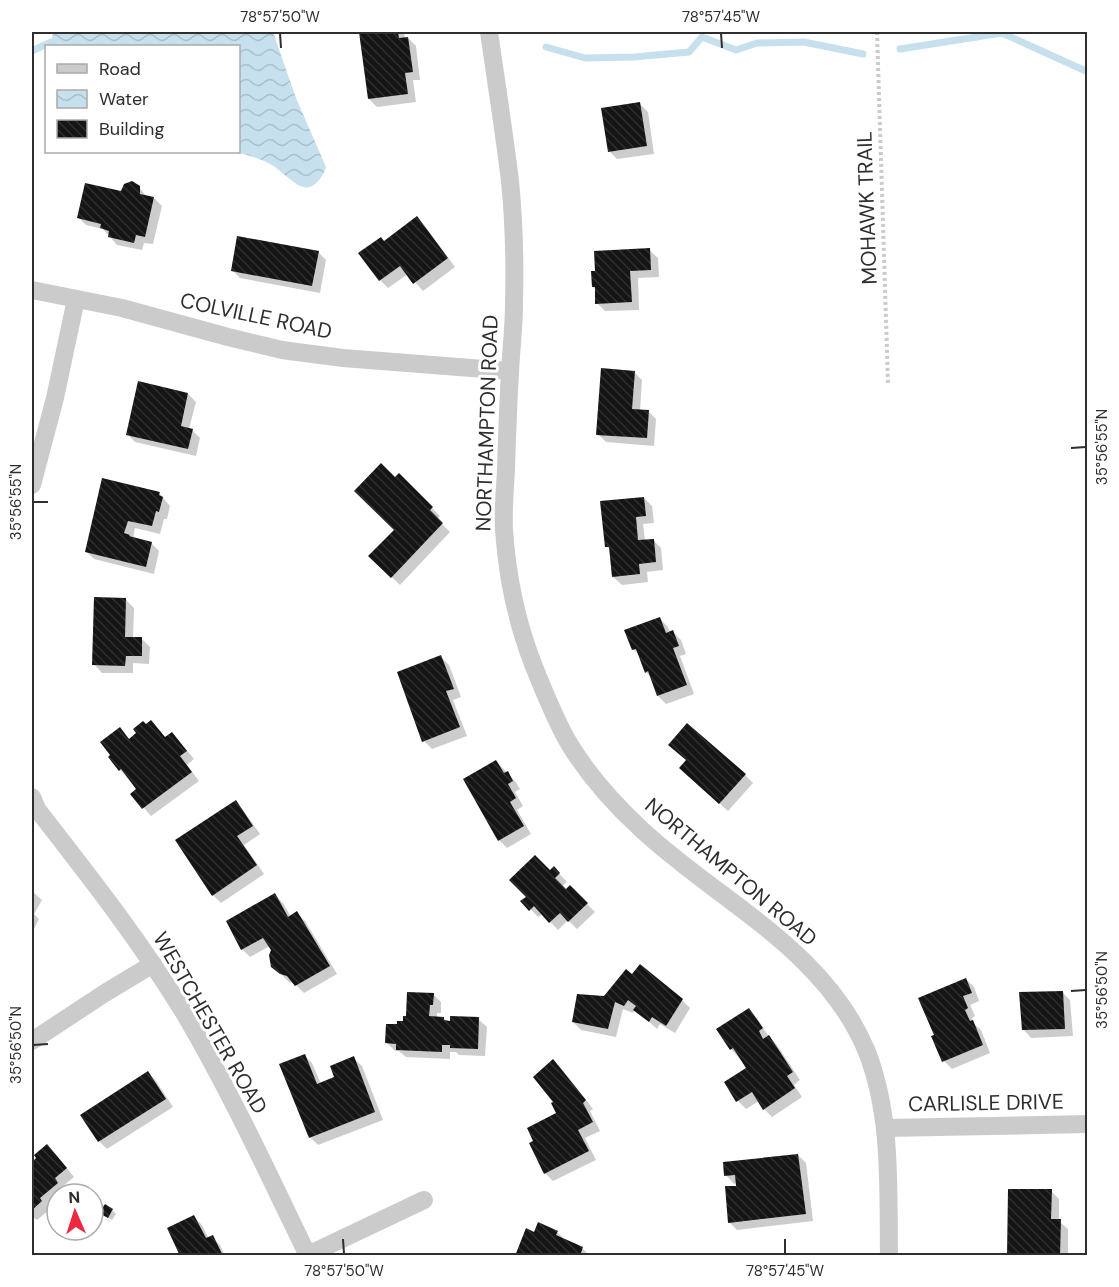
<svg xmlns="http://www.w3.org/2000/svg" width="1119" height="1287" viewBox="0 0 1119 1287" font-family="'DM Sans',sans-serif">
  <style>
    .water { fill: url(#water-waves) }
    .shadow { fill: #0003 }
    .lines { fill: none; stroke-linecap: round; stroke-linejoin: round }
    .stream { stroke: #c6e0ed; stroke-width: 7 }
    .building { fill: url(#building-back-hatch) }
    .path { stroke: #cbcbcb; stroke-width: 4; stroke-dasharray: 3 3; stroke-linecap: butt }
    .street { stroke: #cbcbcb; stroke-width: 18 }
    .ticks { fill: none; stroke: #2e2e2e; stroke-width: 2 }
    .labels { text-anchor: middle; stroke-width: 6; stroke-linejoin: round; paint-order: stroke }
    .street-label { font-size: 21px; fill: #2e2e2e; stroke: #fff }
    .neatline { fill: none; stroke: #2e2e2e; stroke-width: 2 }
    .ticks-label { font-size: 15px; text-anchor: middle; fill: #2e2e2e }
  </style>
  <defs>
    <pattern id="water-waves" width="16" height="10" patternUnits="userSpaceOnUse" patternTransform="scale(1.5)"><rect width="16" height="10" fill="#c6e0ed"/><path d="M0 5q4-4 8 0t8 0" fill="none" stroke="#aac0cc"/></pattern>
    <pattern id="building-back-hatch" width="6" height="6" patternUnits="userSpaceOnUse" patternTransform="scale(1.5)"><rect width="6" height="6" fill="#151515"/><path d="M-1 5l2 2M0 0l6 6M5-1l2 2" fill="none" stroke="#2f2f2f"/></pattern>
  </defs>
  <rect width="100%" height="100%" fill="#fff"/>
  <path class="water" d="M53,32H273L296,98L326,167C323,176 315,190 303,187C295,185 280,170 272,165C263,159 247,155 236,152H238V46H51Z"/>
  <g class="shadow">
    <path d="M360,32H404L405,39L408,38L416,46L420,80H413L416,102L377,107L369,99Z"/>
    <path d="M640,104L648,112L654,154L617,159L609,151Z"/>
    <path d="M137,185L147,197L154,198L162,206L153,244L144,243L142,250L117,245L103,229L86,225L78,217Z"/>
    <path d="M417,218L425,226L455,267L423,291L408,274L388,288L380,280L384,243Z"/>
    <path d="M649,250L658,258L659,277L638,278L639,310L605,311L597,303L596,290L593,287Z"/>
    <path d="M318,252L326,260L320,293L240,278L232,270Z"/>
    <path d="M634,372L642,380L640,411H648L656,419L654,446L606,442L598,434Z"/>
    <path d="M188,394L196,402L189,429L192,430L200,438L196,456L135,442L127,434Z"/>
    <path d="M399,475L440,516L437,519L450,532L400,585L370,556L396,530L395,479Z"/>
    <path d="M159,493L170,506L167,519H164L160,534L135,528L133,539L151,543L159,551L154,574L94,559L86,551Z"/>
    <path d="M644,498L652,506L654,523L643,524L645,541L653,540L661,548L663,570L647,572L648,582L622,585L613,577L611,550L606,546Z"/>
    <path d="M126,600L134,608L133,639H142L150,647L149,664L133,663V673H102L94,664Z"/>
    <path d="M660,619L668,627L670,633L673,632L681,640L686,654L680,656L694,694L666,704L658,696L652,678L646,672L641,657L633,649Z"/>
    <path d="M441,657L449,665L461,697L453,700L467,736L432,749L424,741Z"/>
    <path d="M151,722L166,738L172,734L180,742L194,759L187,765L199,781L151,816L132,794L139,789L129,777L128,778L120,770V729L130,740Z"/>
    <path d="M496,761L515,781L520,789L515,792L523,806L517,810L531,834L507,848L499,840Z"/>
    <path d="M687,761L745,775L753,783L728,811L689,776Z"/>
    <path d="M235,802L243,810L260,834L244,845L264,874L221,903L213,895Z"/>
    <path d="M554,868L567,882L562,886L566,891L570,887L595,912L577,929L568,920L558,930L543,914L538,917L523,901Z"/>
    <path d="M32,891L42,900L34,914L39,919L34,929L32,927Z"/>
    <path d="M275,895L283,903L291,917L297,913L305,921L337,974L304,993L294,983L289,982L273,966V950L270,946L250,957L242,949Z"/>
    <path d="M632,976L682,1000L690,1008L675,1033L660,1024L657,1029L635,1009L633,1013L623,1009L616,1037L581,1030L573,1022Z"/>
    <path d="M966,979L974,987L979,1001L970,1005L975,1016L972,1018L974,1024L981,1030L990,1053L952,1069L944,1061L936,1036Z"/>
    <path d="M1062,992L1070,1000L1073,1036L1031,1038L1023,1029Z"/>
    <path d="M433,994L441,1002V1013H437V1018H444L447,1022H452L478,1019L487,1027L485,1056L459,1055L456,1052H450V1059L406,1057L399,1051H395L387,1043L399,1026L404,1022Z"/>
    <path d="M749,1010L757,1018L769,1037L777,1045L800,1080L794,1085L802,1097L772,1117L764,1109L759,1101L746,1109L738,1101L726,1083L748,1068L731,1049L718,1030Z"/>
    <path d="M304,1055L312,1063L321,1084L336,1078L353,1058L362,1066L383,1120L318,1145L310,1137Z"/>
    <path d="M553,1061L561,1068L593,1109L590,1111L600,1131L585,1138L596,1160L553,1181L545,1173L531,1144L558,1114Z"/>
    <path d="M148,1073L156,1081L173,1107L107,1149L99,1141Z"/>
    <path d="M55,1154L74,1177L62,1187L65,1191L62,1194H57V1198L47,1207L49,1210L37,1220L33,1217L32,1218V1164L39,1158Z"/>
    <path d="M798,1155L806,1163L813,1221L737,1230L729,1222L738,1187L737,1183L734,1184L726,1175Z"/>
    <path d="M1051,1191L1059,1199V1221L1068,1229V1256H1008Z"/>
    <path d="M112,1210L116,1214L112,1220L105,1216Z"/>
    <path d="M194,1217L202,1225L209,1239L212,1237L220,1245L225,1256H182Z"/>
    <path d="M557,1232L565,1240L582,1248L590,1256H516L535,1234Z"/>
  </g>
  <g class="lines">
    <g class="stream">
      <path d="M546,47L585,58L634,57L689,52L702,37L736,50L757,43L804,42L863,54"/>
      <path d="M900,49L1002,33L1088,72"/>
      <path d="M32,51L51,42L59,43"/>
    </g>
  </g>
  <g class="building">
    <path d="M359,32H398L399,38L408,37L413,72L405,73L408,94L368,99Z"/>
    <path d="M640,102L647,146L608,152L601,108Z"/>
    <path d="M132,181L140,186V194L154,197L145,237L136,235L134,243L108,237L109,231L100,228L101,224L77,218L85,183L121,191L124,184Z"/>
    <path d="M417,216L448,258L413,284L400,266L379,281L358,253L381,237L384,241Z"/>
    <path d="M237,236L319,251L312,286L231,271Z"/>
    <path d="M650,248L651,270L630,271L632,302L595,304V287H592L591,271H595L594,251Z"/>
    <path d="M601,368L635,371L632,409L649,410L647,438L596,435Z"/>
    <path d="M138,381L188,393L181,426L193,429L188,449L126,435Z"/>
    <path d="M381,463L395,477L399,473L433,507L430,510L443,523L391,578L368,556L394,530L354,491Z"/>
    <path d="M102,478L160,492L159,495L163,497L159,512L156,511L152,526L128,521L124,533L130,535L129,536L152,542L146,567L85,552Z"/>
    <path d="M644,497L646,516L636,517L638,540L654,539L656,562L639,564L640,574L612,577L609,547H605L600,501Z"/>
    <path d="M94,597L126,598L125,637H142V656H126L125,666L92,665Z"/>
    <path d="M660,617L666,633L673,630L679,646L673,648L687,685L657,696L648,671L645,673L636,649L632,650L624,630Z"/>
    <path d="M441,655L454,689L446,691L460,727L422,742L397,672Z"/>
    <path d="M151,720L165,737L172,732L187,751L180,756L192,772L142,809L130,794L136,789L121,769L119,771L108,757L110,755L100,742L120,727L129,739L136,733L133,729L143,721L146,724Z"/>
    <path d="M687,723L746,774L719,804L679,768L686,760L668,745Z"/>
    <path d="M496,760L504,773L508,771L513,781L508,784L516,798L510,802L524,826L498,841L463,779Z"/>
    <path d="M236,800L253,826L237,836L257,865L212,896L175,840Z"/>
    <path d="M535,855L550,870L554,866L560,873L555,878L566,889L570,885L588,903L568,922L560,913L549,923L534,906L529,911L520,901L526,897L509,880Z"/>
    <path d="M275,893L288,917L297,911L330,966L295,986L287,976L280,974L271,967L269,955L271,950L263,938L241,950L226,921Z"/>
    <path d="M640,964L683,999L666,1026L652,1017L649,1022L633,1010L636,1006L628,1000L624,1006L615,1002L608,1029L572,1022L577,994L604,996L626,969L632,974Z"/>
    <path d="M966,978L972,993L963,996L968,1008L965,1010L970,1021L973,1020L983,1045L942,1062L931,1036L934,1035L918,998Z"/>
    <path d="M1063,991L1065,1029L1022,1030L1019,992Z"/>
    <path d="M407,992L434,993L433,1005H430L429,1016L444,1017V1020L450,1021V1016L479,1017L478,1049L450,1048V1045H442V1052L396,1050V1044L385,1043L386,1024H397V1021H403V1016H406Z"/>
    <path d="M749,1008L763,1028L759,1031L763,1039L769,1035L793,1072L787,1076L795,1088L763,1110L752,1092L736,1102L724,1082L746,1068L733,1048L730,1050L716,1029Z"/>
    <path d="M305,1054L317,1084L334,1077L330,1066L354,1056L375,1112L309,1138L279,1064Z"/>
    <path d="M553,1059L586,1100L583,1103L593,1122L578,1130L589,1151L544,1174L529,1143L533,1141L527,1128L556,1113L551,1103L553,1102L533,1077Z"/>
    <path d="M148,1071L166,1099L98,1142L80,1115Z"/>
    <path d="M47,1144L67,1168L55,1178L58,1183L40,1198L42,1201L32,1210V1162L36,1158L34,1155Z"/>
    <path d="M798,1154L806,1214L728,1223L725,1186H736L735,1175L724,1176L723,1162Z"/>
    <path d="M1008,1189H1052L1051,1219H1061L1060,1256H1007Z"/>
    <path d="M105,1204L113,1209L108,1218L99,1213Z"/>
    <path d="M194,1215L206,1238L213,1235L223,1256H180L167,1228Z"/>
    <path d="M538,1222L558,1231L556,1235L583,1247L580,1256H515L526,1228L534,1232Z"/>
  </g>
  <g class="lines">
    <path class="path" d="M877,32L888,383"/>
    <g class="street">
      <path d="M489,32C496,81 504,131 510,181C514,221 515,264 514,304C514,327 511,350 510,373C508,405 507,437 506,469C505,489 503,510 504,530C507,574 517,623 533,664C544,691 555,720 570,745C589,776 614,804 641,829C718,901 825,949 867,1052C892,1116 888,1188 889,1256"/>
      <path d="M32,290L122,308L228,337L282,350L343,358L510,371"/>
      <path d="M32,485L55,398L76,299"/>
      <path d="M32,797L37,809C90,877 141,942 186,1016C231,1093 269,1175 308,1256"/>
      <path d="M32,1041L105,993L153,964"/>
      <path d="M885,1128L1088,1124"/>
      <path d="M308,1255L424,1200"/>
    </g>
  </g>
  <path class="ticks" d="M280,33L281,48M721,33L722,48M1071,448L1086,447M33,502H48M1071,991L1086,990M33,1045L48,1044M343,1239L344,1254M785,1239V1254"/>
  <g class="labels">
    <g class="street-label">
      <text transform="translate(867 208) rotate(-92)" y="7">MOHAWK TRAIL</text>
      <text transform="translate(256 316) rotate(12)" y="7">COLVILLE ROAD</text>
      <text transform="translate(487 423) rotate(-88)" y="7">NORTHAMPTON ROAD</text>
      <text transform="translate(731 872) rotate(40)" y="7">NORTHAMPTON ROAD</text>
      <text transform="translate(210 1023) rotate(60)" y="7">WESTCHESTER ROAD</text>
      <text transform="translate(986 1103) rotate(-1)" y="7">CARLISLE DRIVE</text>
    </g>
  </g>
  <rect width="1119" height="1287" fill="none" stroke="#ffffff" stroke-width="66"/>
  <rect x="45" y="45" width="195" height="108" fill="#ffffff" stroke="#ababab" stroke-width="1.5"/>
  <rect x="57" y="64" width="30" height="9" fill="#cbcbcb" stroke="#ababab" stroke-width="1.5"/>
  <text x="99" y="75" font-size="18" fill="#2e2e2e">Road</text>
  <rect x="57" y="90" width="30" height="18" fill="url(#water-waves)" stroke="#ababab" stroke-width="1.5"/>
  <text x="99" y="105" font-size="18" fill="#2e2e2e">Water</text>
  <rect x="57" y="120" width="30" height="18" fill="url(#building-back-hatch)" stroke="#ababab" stroke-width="1.5"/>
  <text x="99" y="135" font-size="18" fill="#2e2e2e">Building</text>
  <g transform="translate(75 1212) rotate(357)"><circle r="28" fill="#ffffff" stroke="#ababab" stroke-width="1.5"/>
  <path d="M0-4.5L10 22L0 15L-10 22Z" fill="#ed2840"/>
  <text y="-9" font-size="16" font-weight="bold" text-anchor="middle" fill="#2e2e2e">N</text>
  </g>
  <rect x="33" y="33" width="1053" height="1221" class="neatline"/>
  <g class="ticks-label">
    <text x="280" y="22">78°57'50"W</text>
    <text x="721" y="22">78°57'45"W</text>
    <text transform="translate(1102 447) rotate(-90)" y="5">35°56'55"N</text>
    <text transform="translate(16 502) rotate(-90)" y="5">35°56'55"N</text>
    <text transform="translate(1102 990) rotate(-90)" y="5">35°56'50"N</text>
    <text transform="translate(16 1045) rotate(-90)" y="5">35°56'50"N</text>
    <text x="344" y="1276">78°57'50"W</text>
    <text x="785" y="1276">78°57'45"W</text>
  </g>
</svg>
